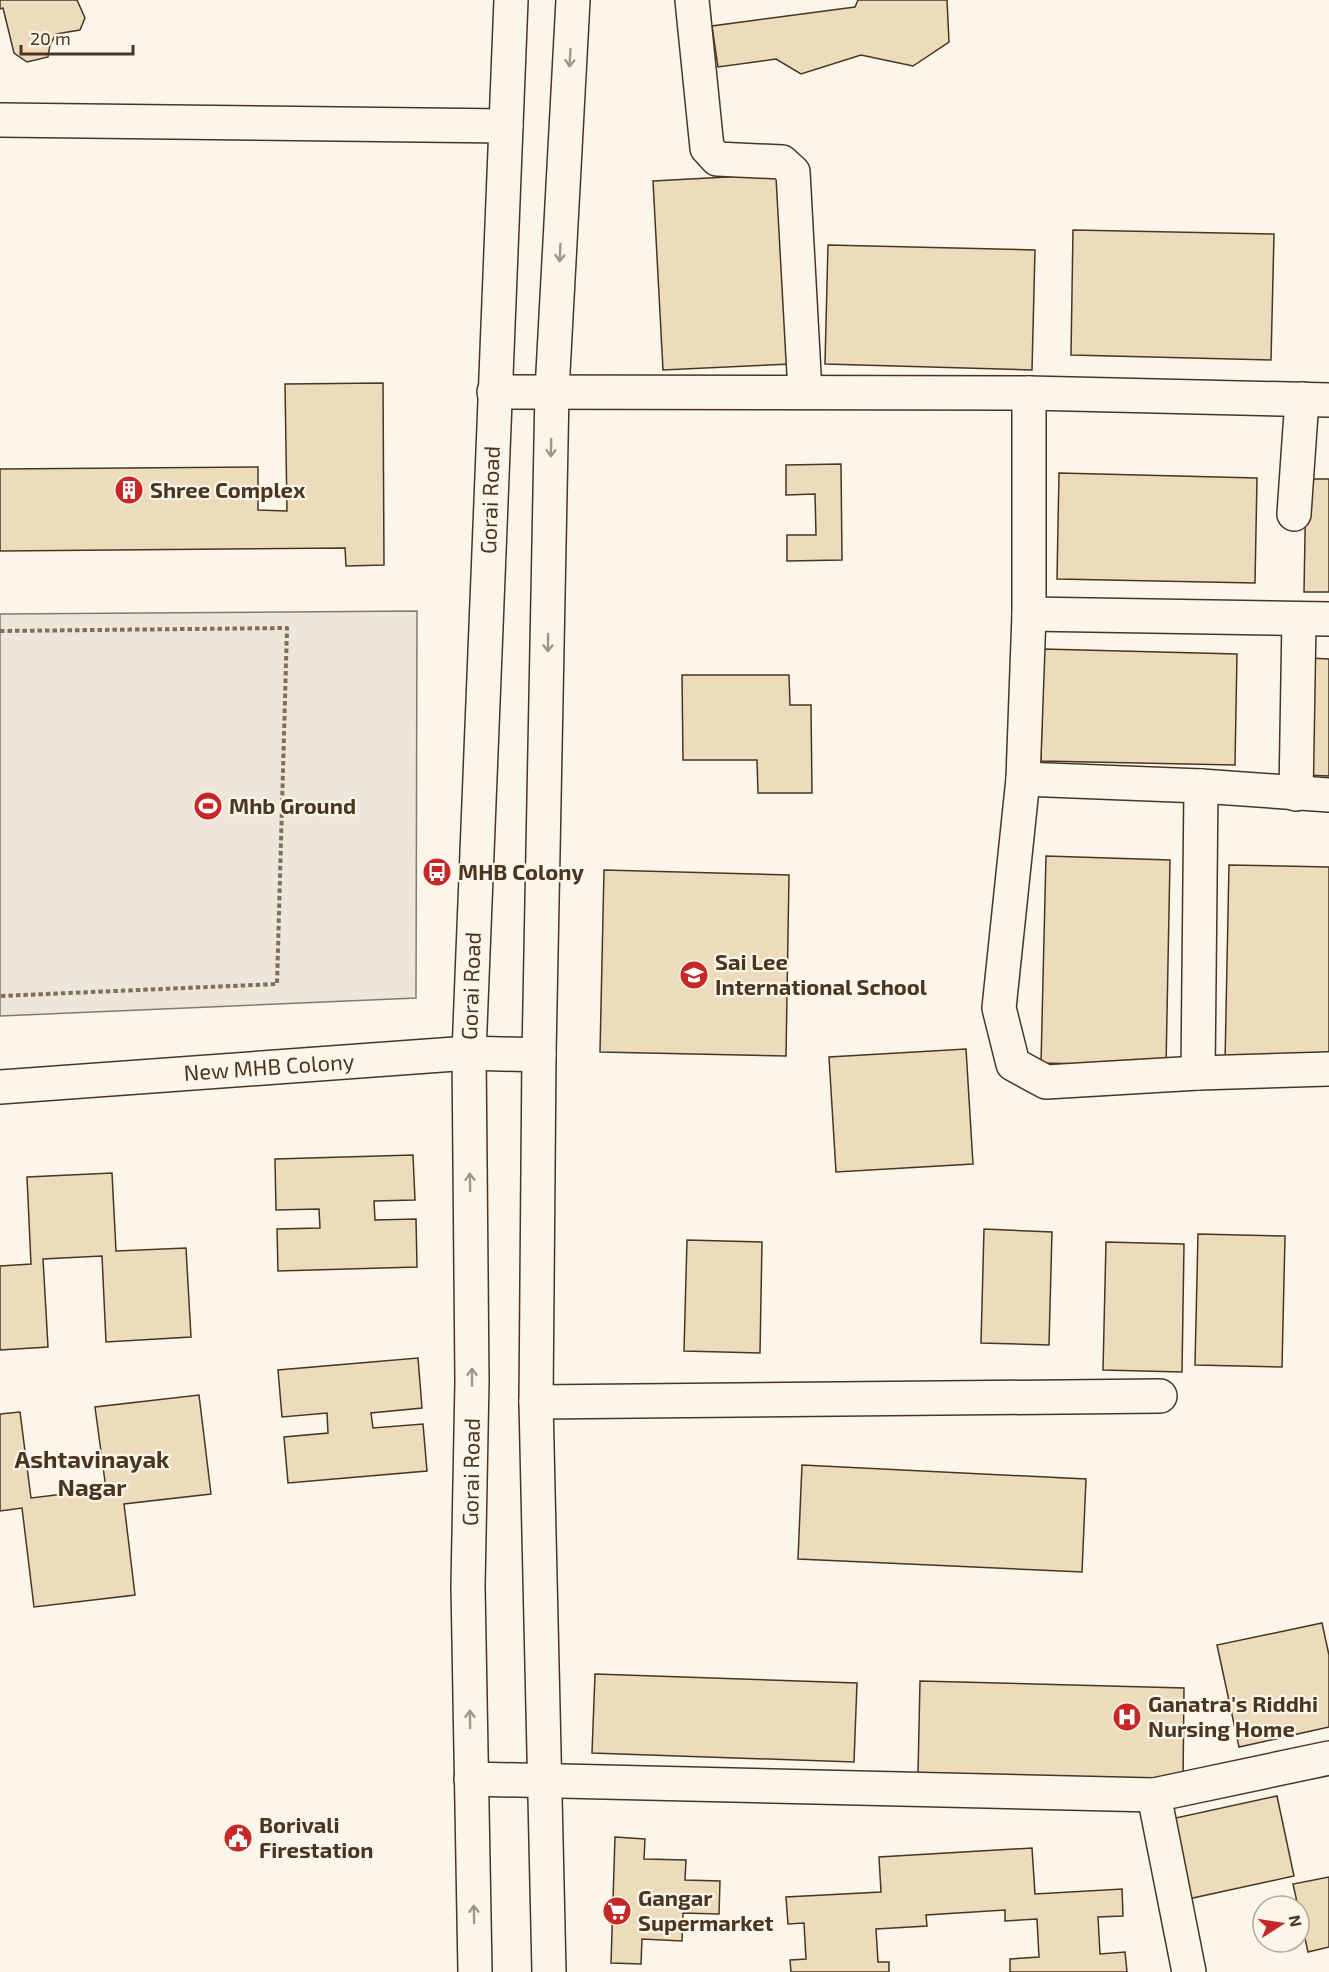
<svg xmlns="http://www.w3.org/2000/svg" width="1329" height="1972" viewBox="0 0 1329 1972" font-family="'Exo 2',sans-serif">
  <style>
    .green { fill: #ede6d9; stroke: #887966; stroke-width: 1.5 }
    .building { fill: #ecdcbc; stroke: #4a3520; stroke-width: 1.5 }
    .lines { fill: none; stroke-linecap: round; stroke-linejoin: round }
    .minor-casing { stroke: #4a3520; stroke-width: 36 }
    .major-casing { stroke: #4a3520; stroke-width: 36 }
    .path { stroke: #7f6f5c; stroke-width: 4; stroke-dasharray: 4.5 3; stroke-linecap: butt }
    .minor { stroke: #fbf6e9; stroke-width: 33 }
    .major { stroke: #fbf6e9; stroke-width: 33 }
    .oneway { stroke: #a29684 }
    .labels { text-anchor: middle; stroke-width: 4.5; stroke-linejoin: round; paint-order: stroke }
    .poi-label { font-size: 22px; font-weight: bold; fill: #4a3520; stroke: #fbf6e9; text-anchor: start }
    .street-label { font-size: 22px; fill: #4a3520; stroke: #fbf6e9 }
    .neighbourhood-label { font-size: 24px; font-weight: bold; fill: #4a3520; stroke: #fbf6e9 }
  </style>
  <rect width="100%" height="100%" fill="#fbf6e9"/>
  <path class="green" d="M417,611L416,998L0,1016V614Z"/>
  <g class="building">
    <path d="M0,0H77L85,18L80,30L56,34L50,45L48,57L27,62L14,53L3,8L0,9Z"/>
    <path d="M858,0H947L949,42L913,66L861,55L801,74L776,59L718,67L712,26L855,7Z"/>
    <path d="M780,174L791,364L663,370L653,181Z"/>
    <path d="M1073,230L1274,234L1271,360L1071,355Z"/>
    <path d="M828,245L1035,250L1032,370L825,364Z"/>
    <path d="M383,383L384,565L346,566L345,548L0,551V469L258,467V510L287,511L285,384Z"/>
    <path d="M841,464L842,560L787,561V535H816L815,494L786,495V465Z"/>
    <path d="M1059,473L1257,478L1255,583L1057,579Z"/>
    <path d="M1306,479H1329V592H1304Z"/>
    <path d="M1043,649L1237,654L1235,765L1041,761Z"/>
    <path d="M1309,658L1329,659V776L1306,775Z"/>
    <path d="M682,675H789L790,705H811L812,793H758L757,760H683Z"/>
    <path d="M1046,856L1170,860L1166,1066L1041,1063Z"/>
    <path d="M1229,865L1329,867V1064L1225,1062Z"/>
    <path d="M604,870L789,875L786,1056L600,1052Z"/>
    <path d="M966,1049L973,1164L836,1172L829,1057Z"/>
    <path d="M413,1155L415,1200L374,1201L375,1220L416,1219L417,1267L278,1271L277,1229L320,1228L319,1209L276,1210L275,1159Z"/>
    <path d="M112,1173L116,1251L186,1248L191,1337L106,1342L102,1256L43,1259L48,1347L0,1350V1266L31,1264L27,1177Z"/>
    <path d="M984,1229L1052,1232L1049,1345L981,1343Z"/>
    <path d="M1198,1234L1285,1236L1282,1367L1195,1365Z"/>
    <path d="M687,1240L762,1242L760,1353L684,1351Z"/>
    <path d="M1106,1242L1184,1244L1182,1372L1103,1370Z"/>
    <path d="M418,1358L422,1408L371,1413L373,1428L423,1424L427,1471L288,1483L284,1437L328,1433L327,1413L282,1417L278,1370Z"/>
    <path d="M199,1395L211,1494L124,1504L135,1595L34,1607L22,1508L0,1511V1414L20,1412L31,1498L106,1489L95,1407Z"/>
    <path d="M802,1465L1086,1479L1082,1572L798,1559Z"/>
    <path d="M1322,1623L1329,1655V1727L1239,1747L1217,1645Z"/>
    <path d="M595,1674L857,1683L854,1762L592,1753Z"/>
    <path d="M920,1681L1184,1688L1183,1781L918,1774Z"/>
    <path d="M1277,1796L1294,1876L1188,1899L1171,1819Z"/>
    <path d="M615,1837L645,1839L644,1859L686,1860L685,1880L720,1881L719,1914L683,1913L682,1941L642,1939L641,1964L611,1963Z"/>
    <path d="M1032,1848L1035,1894L1122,1889L1123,1916L1098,1917L1100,1954L1125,1952L1127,1972H1010V1959L1039,1957L1037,1919L1005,1921V1910L926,1915L927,1926L876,1929L878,1962H889V1972H791L790,1960L806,1959L804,1923L788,1924L786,1897L881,1892L879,1857Z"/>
    <path d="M1329,1877V1947L1308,1952L1293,1884Z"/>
  </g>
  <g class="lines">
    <g class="minor-casing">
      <g id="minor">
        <path d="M692,0L707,148L717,159L782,162L793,172L805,392"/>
        <path d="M0,120L506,126"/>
        <path d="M494,392L1029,393L1329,400"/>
        <path d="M1029,393V614L1023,779L1201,786L1329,795"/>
        <path d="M1294,514L1302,399"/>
        <path d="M1029,614L1329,619"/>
        <path d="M1023,779L999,1008L1013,1064L1046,1082L1198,1073L1329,1069"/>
        <path d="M1296,794L1299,619"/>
        <path d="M1198,1073L1201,786"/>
        <path d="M0,1087L469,1053L539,1055"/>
        <path d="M536,1402L1160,1396"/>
        <path d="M471,1779L1154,1795L1329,1758"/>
        <path d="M1154,1795L1189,1972"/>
      </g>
    </g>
    <g class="major-casing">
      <g id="major">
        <path d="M475,1972L468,1586L472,1381L469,1053L511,0"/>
        <path d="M549,1972L536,1402L539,1055L552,391L573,0"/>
      </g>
    </g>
    <path class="path" d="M0,631L287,628L277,984L0,996"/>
    <use href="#minor" class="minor"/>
    <use href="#major" class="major"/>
  </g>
  <defs><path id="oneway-shaft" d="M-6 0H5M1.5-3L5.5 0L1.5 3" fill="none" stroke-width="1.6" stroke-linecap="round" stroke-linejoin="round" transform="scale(1.5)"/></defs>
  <g class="oneway">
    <use href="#oneway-shaft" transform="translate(570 58) rotate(93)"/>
    <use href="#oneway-shaft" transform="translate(560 253) rotate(93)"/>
    <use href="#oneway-shaft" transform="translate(551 448) rotate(91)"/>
    <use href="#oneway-shaft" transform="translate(548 643) rotate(91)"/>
    <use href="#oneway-shaft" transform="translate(470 1182) rotate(-91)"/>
    <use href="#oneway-shaft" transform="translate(472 1377) rotate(-90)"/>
    <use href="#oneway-shaft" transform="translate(470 1719) rotate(-91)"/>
    <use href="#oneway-shaft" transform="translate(474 1914) rotate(-91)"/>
  </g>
  <defs>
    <g id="building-disc" transform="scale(1.5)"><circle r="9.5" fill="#c62828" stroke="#fbf6e9"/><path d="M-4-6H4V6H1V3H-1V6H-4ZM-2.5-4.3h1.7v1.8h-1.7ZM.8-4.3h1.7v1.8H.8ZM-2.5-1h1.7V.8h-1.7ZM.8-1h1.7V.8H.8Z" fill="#fff"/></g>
    <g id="stadium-disc" transform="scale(1.5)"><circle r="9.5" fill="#c62828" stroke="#fbf6e9"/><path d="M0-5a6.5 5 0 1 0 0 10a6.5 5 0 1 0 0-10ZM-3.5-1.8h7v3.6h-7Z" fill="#fff"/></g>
    <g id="bus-disc" transform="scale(1.5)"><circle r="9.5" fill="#c62828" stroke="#fbf6e9"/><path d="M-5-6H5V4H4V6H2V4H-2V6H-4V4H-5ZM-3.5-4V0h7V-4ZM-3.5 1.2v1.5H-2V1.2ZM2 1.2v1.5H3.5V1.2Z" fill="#fff"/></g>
    <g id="school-disc" transform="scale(1.5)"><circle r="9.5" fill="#c62828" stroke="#fbf6e9"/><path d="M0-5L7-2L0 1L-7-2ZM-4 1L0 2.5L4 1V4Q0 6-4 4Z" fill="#fff"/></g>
    <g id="hospital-disc" transform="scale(1.5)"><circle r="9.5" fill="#c62828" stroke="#fbf6e9"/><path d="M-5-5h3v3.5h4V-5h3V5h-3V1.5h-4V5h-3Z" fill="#fff"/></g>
    <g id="civic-disc" transform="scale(1.5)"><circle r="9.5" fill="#c62828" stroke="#fbf6e9"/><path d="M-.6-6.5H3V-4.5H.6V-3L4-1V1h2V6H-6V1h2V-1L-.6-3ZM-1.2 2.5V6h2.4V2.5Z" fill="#fff"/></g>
    <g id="supermarket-disc" transform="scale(1.5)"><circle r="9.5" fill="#c62828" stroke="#fbf6e9"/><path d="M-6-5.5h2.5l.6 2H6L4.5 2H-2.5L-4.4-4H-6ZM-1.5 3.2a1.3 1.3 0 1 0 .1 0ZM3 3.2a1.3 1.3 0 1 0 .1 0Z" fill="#fff"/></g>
  </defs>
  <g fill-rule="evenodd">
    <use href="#building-disc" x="129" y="490"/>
    <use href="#stadium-disc" x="208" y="806"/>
    <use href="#bus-disc" x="437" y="872"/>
    <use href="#school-disc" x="694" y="975"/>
    <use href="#hospital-disc" x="1127" y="1717"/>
    <use href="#civic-disc" x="238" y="1838"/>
    <use href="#supermarket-disc" x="617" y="1911"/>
  </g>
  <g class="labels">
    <g class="poi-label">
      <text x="150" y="498">Shree Complex</text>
      <text x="229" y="814">Mhb Ground</text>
      <text x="458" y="880">MHB Colony</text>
      <text x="715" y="970">Sai Lee<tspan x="715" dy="25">International School</tspan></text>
      <text x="1148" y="1712">Ganatra's Riddhi<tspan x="1148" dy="25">Nursing Home</tspan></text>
      <text x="259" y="1833">Borivali<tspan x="259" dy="25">Firestation</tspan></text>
      <text x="638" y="1906">Gangar<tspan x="638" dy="25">Supermarket</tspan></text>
    </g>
    <g class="street-label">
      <text transform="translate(490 500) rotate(-88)" y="8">Gorai Road</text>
      <text transform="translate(471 986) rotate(-88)" y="8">Gorai Road</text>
      <text transform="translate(269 1067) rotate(-4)" y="8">New MHB Colony</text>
      <text transform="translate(471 1472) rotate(-89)" y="8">Gorai Road</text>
    </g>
    <g class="neighbourhood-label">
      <text x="92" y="1468">Ashtavinayak<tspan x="92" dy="28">Nagar</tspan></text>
    </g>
  </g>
  <g transform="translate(1281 1924) rotate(78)"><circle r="28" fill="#fbf6e9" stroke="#b4a999" stroke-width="1.5"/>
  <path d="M0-4.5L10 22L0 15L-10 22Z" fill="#c62828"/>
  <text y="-9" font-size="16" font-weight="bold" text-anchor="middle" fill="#4a3520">N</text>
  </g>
  <path d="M21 45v9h112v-9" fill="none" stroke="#4a3520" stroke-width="3"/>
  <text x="30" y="45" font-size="18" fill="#4a3520" stroke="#fbf6e9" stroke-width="4.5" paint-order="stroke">20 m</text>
</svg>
